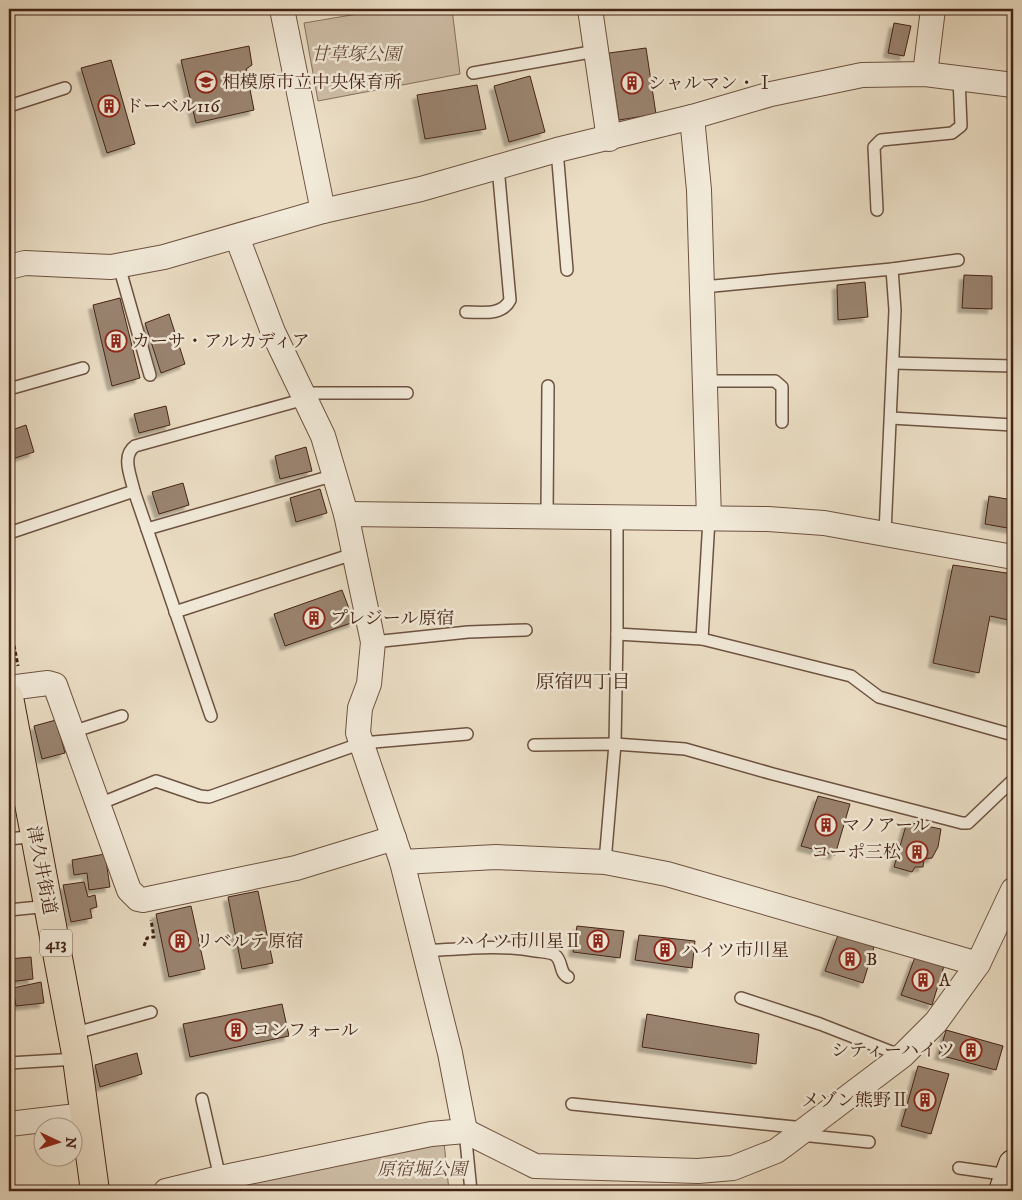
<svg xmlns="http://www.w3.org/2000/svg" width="1022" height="1200" viewBox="0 0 1022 1200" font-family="'IM FELL DW Pica','Noto Serif JP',serif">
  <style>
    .green { fill: #cebea7; stroke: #88705e }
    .building { fill: #9a8471; stroke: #432315; filter: url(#shadow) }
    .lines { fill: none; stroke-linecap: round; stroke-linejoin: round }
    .lane-casing { stroke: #6d5241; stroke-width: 14 }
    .street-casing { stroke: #6d5241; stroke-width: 26 }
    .secondary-casing { stroke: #432315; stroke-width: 30 }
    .highway-casing { stroke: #432315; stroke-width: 30 }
    .path { stroke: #432315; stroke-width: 3; stroke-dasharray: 4 2.5; stroke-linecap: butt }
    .lane { stroke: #f2ead9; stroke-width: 11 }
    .street { stroke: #f2ead9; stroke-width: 24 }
    .secondary { stroke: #f2ead9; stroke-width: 28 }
    .highway { stroke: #ebdec5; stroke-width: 28 }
    .labels { text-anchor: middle; stroke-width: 5; stroke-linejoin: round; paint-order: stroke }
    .shield { fill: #f2ead9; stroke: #785f50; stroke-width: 1 }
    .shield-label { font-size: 16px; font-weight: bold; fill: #432315 }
    .park-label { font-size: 18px; font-style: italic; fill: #664a3a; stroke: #f2ead9 }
    .poi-label { font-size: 18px; fill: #432315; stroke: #f2ead9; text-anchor: start }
    .street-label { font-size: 18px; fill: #432315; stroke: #f2ead9 }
    .neighbourhood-label { font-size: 19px; fill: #432315; stroke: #f2ead9 }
  </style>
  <defs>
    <filter id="shadow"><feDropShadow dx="-4.5" dy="4.5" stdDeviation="1" flood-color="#0004"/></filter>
  </defs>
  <rect width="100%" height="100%" fill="#ebdec5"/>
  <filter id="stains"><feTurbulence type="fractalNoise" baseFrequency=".004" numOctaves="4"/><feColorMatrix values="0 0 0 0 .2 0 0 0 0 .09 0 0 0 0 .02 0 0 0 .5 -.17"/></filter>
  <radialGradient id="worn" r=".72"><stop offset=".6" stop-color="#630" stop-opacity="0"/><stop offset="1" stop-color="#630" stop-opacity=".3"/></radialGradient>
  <g class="green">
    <path d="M387,9H452L460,74L318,101L304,23Z"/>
    <path d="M444,1142L449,1191H218L216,1186Z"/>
  </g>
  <g class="building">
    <path d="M894,23L911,26L904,56L888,53Z"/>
    <path d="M249,46L252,65L246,69L254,110L196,123L181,60Z"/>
    <path d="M646,48L656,114L619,120L609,53Z"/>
    <path d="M111,60L135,144L107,153L81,68Z"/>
    <path d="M530,76L545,132L509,142L494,86Z"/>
    <path d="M477,85L486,129L425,139L417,95Z"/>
    <path d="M964,275L992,276V309L962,308Z"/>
    <path d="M865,282L868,317L838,320L837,285Z"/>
    <path d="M120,298L140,378L112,386L93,305Z"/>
    <path d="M169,314L185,364L161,373L145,323Z"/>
    <path d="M166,406L170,425L139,433L134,414Z"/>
    <path d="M26,425L34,452L9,460V431Z"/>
    <path d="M306,447L312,471L280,479L275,456Z"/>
    <path d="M183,483L189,505L159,514L152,492Z"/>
    <path d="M320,489L327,513L296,522L290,498Z"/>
    <path d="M989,496L1013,500V529L985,524Z"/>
    <path d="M953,565L1013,574V621L990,616L979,673L933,663Z"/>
    <path d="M342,590L354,622L285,646L274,614Z"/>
    <path d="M56,720L65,753L42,759L34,726Z"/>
    <path d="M818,796L850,804L835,855L801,846Z"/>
    <path d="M907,822L941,829L938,847L932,858L924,859L923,867H915L912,872L894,867Z"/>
    <path d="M105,854L110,887L89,890L87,873L74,875L72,860Z"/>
    <path d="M84,882L88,897L95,895L97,907L90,909L92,918L71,922L63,885Z"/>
    <path d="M258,891L273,963L242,969L228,897Z"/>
    <path d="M191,906L205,969L169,977L156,914Z"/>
    <path d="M577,926L624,931L620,958L573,952Z"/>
    <path d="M639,935L695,941L692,968L635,960Z"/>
    <path d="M838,935L874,947L863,983L825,971Z"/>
    <path d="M31,957L33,979L9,982V959Z"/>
    <path d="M915,957L944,966L932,1005L901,995Z"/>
    <path d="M41,982L44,1003L16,1006L13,988Z"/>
    <path d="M282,1004L289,1036L190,1057L183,1024Z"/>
    <path d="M647,1014L759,1034L756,1064L642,1047Z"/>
    <path d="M946,1030L1003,1046L996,1070L939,1055Z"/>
    <path d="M137,1053L142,1074L100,1087L95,1065Z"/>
    <path d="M918,1066L949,1074L931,1134L901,1126Z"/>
  </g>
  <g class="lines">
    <g class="lane-casing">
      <g id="lane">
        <path d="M473,73L596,51"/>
        <path d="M9,106L65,88"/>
        <path d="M557,150L567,270"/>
        <path d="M877,210L874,147L881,140L952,133L961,126L959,78"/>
        <path d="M119,266L150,375"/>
        <path d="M892,269L958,260"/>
        <path d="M703,287L892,269L895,310L885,533"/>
        <path d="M466,312C482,312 502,316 510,300L498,167"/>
        <path d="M893,363L1013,366"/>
        <path d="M705,381H775L782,387V422"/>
        <path d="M9,389L83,368"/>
        <path d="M303,393H407"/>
        <path d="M891,418L1013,425"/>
        <path d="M547,516L548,386"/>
        <path d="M617,516V634L702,639L709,519"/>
        <path d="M147,529L335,475"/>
        <path d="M9,533L134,491"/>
        <path d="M175,612L353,554"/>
        <path d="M702,639L851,676L879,697L1013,735"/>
        <path d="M373,642L468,632L526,630"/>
        <path d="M211,716L134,491C131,476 121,456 135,446L305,399"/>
        <path d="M72,732L122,716"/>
        <path d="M534,745L615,744L685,749L773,774L962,823H968L1013,780"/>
        <path d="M99,804L156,781L200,796L209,797L362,743L467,734"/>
        <path d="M9,839L36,836"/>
        <path d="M605,862L615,744L617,634"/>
        <path d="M9,910L49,906"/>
        <path d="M424,951C461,949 499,944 536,951C542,952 550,952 555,955C563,961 559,973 568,977"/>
        <path d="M741,998L820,1024L902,1056"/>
        <path d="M72,1034L151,1012"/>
        <path d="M9,1063L77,1059"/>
        <path d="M202,1099L220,1178"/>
        <path d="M572,1104L804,1128"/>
        <path d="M465,1131L471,1191"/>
        <path d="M801,1135L869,1142"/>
        <path d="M959,1168L1009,1175"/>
      </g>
    </g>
    <g class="street-casing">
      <g id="street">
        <path d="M282,9L323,211"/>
        <path d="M590,9L609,139"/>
        <path d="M925,74L933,9"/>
        <path d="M692,117L699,190L709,519"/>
        <path d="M237,237L273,332L323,436L346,514L373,642L369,684L360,708L358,733L402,862L450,1053L465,1131"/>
        <path d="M9,267L25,263L111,267L164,257L323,211L421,189L557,150L692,117L771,94L862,75L925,74L1013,85"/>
        <path d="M346,514L768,519L824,523L1013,557"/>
        <path d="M9,688L48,683L55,685L129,890L138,899L143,900L296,868L394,838"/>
        <path d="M402,862L496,857L605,862L667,874L978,964L1013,890"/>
        <path d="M9,1124L85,1115"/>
        <path d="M166,1191L220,1178L431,1134L465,1131L535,1166L698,1171L733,1168L776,1151L787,1143L902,1056L936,1022L978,964"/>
      </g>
    </g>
    <g class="secondary-casing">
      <path id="secondary" d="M1003,1191L1013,1164"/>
    </g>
    <g class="highway-casing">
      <path id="highway" d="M9,697L77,1059L95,1191"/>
    </g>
    <g class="path">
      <path d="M9,620L18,666"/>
      <path d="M144,946L147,938L154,937L151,920"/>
    </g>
    <use href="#lane" class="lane"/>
    <use href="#street" class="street"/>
    <use href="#secondary" class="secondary"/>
    <use href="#highway" class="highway"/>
  </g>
  <defs>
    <g id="school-ring" transform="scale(1.125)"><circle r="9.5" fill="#f2ead9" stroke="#8f2418" stroke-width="1.5"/><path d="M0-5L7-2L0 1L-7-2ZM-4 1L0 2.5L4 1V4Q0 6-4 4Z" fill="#8f2418"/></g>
    <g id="building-ring" transform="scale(1.125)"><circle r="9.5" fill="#f2ead9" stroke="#8f2418" stroke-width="1.5"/><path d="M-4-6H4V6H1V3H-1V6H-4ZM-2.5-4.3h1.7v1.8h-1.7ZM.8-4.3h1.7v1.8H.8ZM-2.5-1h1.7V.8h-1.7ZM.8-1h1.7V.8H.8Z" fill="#8f2418"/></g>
  </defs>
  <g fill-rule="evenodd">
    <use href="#school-ring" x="206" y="82"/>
    <use href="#building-ring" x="632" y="83"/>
    <use href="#building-ring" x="109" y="106"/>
    <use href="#building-ring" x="116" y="341"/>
    <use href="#building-ring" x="314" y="618"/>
    <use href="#building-ring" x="826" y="825"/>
    <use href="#building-ring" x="917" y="852"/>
    <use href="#building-ring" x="180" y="941"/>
    <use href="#building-ring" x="598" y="941"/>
    <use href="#building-ring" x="665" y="950"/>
    <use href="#building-ring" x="850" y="959"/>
    <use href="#building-ring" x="923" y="980"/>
    <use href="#building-ring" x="236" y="1030"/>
    <use href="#building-ring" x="971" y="1050"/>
    <use href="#building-ring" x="925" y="1100"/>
  </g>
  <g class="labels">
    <rect class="shield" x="40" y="929.5" width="32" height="27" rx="4"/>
    <g class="shield-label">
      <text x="56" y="949">413</text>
    </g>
    <g class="park-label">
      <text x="356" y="60">甘草塚公園</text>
      <text x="422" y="1175">原宿堀公園</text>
    </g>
    <g class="poi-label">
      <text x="222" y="88">相模原市立中央保育所</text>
      <text x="648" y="89">シャルマン・Ⅰ</text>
      <text x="125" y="112">ドーベル116</text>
      <text x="132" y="347">カーサ・アルカディア</text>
      <text x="330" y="624">プレジール原宿</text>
      <text x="842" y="831">マノアール</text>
      <text x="901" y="858" text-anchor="end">コーポ三松</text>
      <text x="196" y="947">リベルテ原宿</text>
      <text x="582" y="947" text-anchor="end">ハイツ市川星Ⅱ</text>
      <text x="681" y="956">ハイツ市川星</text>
      <text x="866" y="965">B</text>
      <text x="939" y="986">A</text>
      <text x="252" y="1036">コンフォール</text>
      <text x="955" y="1056" text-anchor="end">シティーハイツ</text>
      <text x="909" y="1106" text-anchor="end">メゾン熊野Ⅱ</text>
    </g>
    <g class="street-label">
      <text transform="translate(42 870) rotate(79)" y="6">津久井街道</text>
    </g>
    <g class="neighbourhood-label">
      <text x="583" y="688">原宿四丁目</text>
    </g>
  </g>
  <rect width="1022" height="1200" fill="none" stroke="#ebdec5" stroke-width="30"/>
  <rect x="10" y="10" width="1002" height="1180" fill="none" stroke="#432315" stroke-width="2.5"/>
  <rect x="15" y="15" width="992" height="1170" fill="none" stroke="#432315"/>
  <g transform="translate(58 1142) rotate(94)"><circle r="24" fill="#f2ead9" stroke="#ac9a8b"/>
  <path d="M0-4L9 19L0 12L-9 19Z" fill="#8f2418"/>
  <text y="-8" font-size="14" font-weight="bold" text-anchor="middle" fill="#432315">N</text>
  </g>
  <rect width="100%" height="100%" filter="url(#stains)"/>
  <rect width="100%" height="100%" fill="url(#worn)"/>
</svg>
